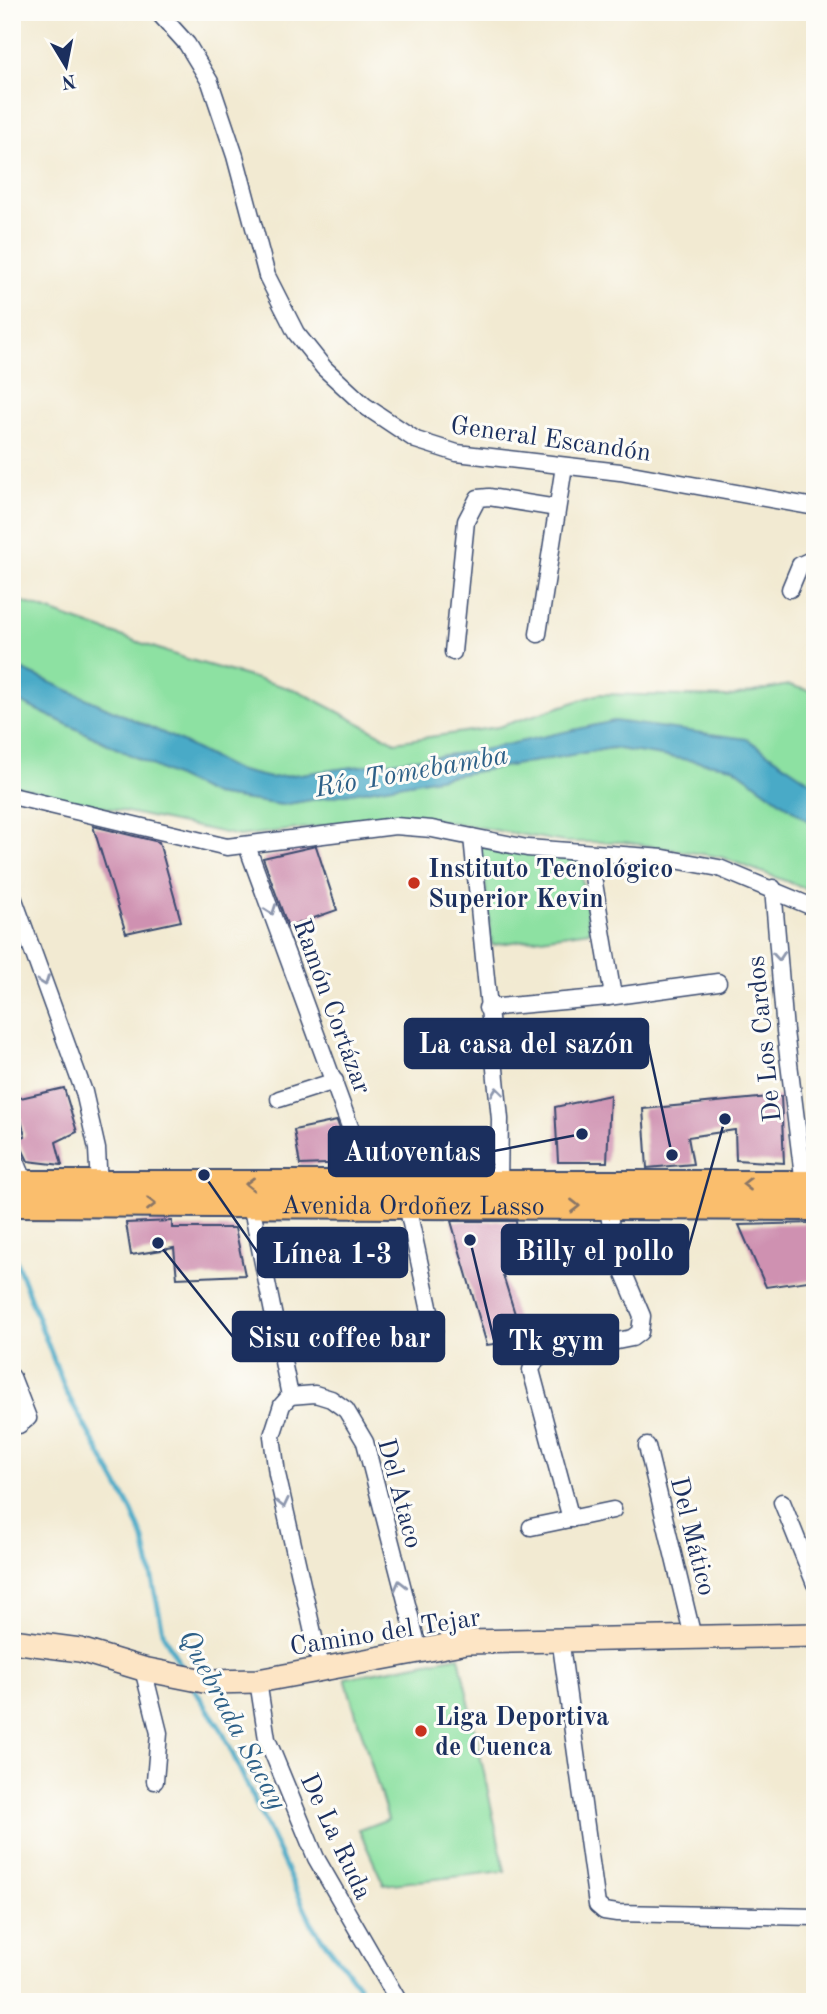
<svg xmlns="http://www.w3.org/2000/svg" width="827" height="2014" viewBox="0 0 827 2014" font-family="'Old Standard TT',serif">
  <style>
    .green { fill: #8de1a2; stroke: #548880; stroke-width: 2 }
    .water { fill: #48aac7; stroke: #326c92; stroke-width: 2 }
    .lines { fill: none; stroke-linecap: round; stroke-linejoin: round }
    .stream { stroke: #48aac7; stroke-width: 5 }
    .building { fill: #cf91b1 }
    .street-casing { stroke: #3b4b6f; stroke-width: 19 }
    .secondary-casing { stroke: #3b4b6f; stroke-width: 26 }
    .primary-casing { stroke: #3b4b6f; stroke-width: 30 }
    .street { stroke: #fff; stroke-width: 16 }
    .secondary { stroke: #fde5c5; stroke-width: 23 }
    .primary { stroke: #fabe6d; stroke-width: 26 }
    .oneway { stroke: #8d97ae }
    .oneway2 { stroke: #8a7666 }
    .poi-dot { fill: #c8321e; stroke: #fdfcf7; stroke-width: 2.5 }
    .labels { text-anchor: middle; stroke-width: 6; stroke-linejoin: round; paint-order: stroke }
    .street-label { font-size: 26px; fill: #1b2f5e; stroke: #fdfcf7 }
    .poi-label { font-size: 26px; font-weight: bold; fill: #1b2f5e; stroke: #fdfcf7; text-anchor: start }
    .water-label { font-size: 28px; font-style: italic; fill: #2d6088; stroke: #fdfcf7 }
    .leader { fill: none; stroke: #1b2f5e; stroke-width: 2.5 }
    .callout-dot { fill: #1b2f5e; stroke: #fdfcf7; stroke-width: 2.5 }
    .callout { fill: #1b2f5e; stroke: #1b2f5e; stroke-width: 2.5 }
    .callout-label { font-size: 28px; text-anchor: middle; font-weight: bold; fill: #fff }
  </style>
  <rect width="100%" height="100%" fill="#fdfcf7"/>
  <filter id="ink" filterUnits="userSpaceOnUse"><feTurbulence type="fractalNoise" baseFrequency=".0143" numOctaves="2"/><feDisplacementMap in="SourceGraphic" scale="14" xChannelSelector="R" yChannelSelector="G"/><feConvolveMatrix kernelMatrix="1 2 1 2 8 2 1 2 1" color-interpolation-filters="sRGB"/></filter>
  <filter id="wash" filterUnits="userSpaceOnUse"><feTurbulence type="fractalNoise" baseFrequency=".00686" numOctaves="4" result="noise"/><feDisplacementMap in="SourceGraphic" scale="28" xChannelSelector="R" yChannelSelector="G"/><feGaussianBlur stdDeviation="1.57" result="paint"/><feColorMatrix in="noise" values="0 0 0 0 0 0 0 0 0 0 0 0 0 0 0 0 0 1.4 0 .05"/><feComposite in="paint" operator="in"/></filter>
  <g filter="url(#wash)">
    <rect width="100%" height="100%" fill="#f2ead2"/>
    <g class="green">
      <path d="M12,598L187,659L299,691L395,742L498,727L599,694L728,697L788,685L815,692V786L747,739L478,751L270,778L236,770L174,738L12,665Z"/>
      <path d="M12,698L214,795L282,805L612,748L733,767L815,826V892L721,857L624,842H564L437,820L392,818L239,836L57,797L12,784Z"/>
      <path d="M481,845L579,859L590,931L492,945Z"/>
      <path d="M459,1656L505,1871L384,1885L359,1830L388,1819L345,1678Z"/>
    </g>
    <path class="water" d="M12,665L174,738L236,770L270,778L478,751L614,721L747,739L815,785V826L733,767L612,748L282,805L214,795L12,698Z"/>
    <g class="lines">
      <g class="stream">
        <path d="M12,1250L66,1392L132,1511L144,1540L164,1636L183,1669"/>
        <path d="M193,1687L222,1731L314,1928L358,1985L366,2002"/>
      </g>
    </g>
    <g id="blocks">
      <g class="building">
        <path d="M93,826L159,842L181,921L126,933Z"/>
        <path d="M316,846L337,910L288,927L263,858Z"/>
        <path d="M64,1088L77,1132L56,1142L62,1165L28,1161L21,1146L14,1140L25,1136L16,1099Z"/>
        <path d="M610,1095L607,1162H558L555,1107Z"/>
        <path d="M781,1096L784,1163L736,1160L735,1130L688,1137L693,1164L647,1168L643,1109Z"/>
        <path d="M337,1121L352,1163L300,1165L294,1130Z"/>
        <path d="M172,1221V1228H235L245,1275L177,1278L174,1248L131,1255L126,1223Z"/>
        <path d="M451,1221H516L520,1268L503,1275L523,1340L487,1345Z"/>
        <path d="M815,1223V1280L766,1287L739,1225Z"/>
      </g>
    </g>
  </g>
  <g filter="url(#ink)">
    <use href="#blocks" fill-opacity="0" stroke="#3b4b6f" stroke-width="2"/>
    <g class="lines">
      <g class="street-casing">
        <g id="street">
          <path d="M158,12L187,44L210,82L235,156L267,276L296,333L324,368L365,406L416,440L457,453L620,472L815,507"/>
          <path d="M790,589L800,565L815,558"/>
          <path d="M538,634L564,466"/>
          <path d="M453,652L466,521L478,498L489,497L557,508"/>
          <path d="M12,796L227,847L395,826L432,829L527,848L664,858L719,868L815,908"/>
          <path d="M472,837L500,1119L499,1184"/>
          <path d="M247,846L371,1184"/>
          <path d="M773,888L785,1031L804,1184"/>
          <path d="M12,894L84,1092L97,1149L99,1186"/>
          <path d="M608,997L718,982"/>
          <path d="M487,1008L608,997L612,990L589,853"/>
          <path d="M279,1099L335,1081"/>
          <path d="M12,1151L26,1185"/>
          <path d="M251,1204L290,1396"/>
          <path d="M407,1205L434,1330"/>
          <path d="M12,1377L28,1418L19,1425H12"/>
          <path d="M290,1396L315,1394L331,1399L346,1410L365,1442L419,1651"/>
          <path d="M290,1396L282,1405L272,1436L277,1474L321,1668"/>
          <path d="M647,1446L693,1637"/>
          <path d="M782,1502L815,1584"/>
          <path d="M571,1519L531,1370L537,1357L632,1338L640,1332L642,1316L614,1250L608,1206"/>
          <path d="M531,1527L613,1510"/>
          <path d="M560,1638L597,1905L604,1911L617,1913L815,1917"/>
          <path d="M143,1669L159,1733L155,1781"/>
          <path d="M258,1681L267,1739L316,1858L399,2002"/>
        </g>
      </g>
      <g class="secondary-casing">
        <path id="secondary" d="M12,1641L80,1650L143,1669L209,1682L258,1681L467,1642L815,1635"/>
      </g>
      <g class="primary-casing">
        <g id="primary">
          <path d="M12,1184H815"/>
          <path id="s1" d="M12,1203L815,1207"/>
        </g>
      </g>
      <use href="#street" class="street"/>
      <use href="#secondary" class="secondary"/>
      <use href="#primary" class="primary"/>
    </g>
    <defs><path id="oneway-chevron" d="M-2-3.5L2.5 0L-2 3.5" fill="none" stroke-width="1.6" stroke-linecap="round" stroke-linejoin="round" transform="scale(1.75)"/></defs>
    <g class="oneway">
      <use href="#oneway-chevron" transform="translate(271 910) rotate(70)"/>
      <use href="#oneway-chevron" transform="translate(779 956) rotate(85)"/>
      <use href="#oneway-chevron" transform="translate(44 981) rotate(70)"/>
      <use href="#oneway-chevron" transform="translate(497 1092) rotate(-97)"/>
      <use href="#oneway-chevron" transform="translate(283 1503) rotate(77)"/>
      <use href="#oneway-chevron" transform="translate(400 1585) rotate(-104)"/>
    </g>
    <g class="oneway2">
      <use href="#oneway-chevron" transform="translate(250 1184) rotate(180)"/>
      <use href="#oneway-chevron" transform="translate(747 1184) rotate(180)"/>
      <use href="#oneway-chevron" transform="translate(151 1204)"/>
      <use href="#oneway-chevron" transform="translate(575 1206)"/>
    </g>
  </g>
  <g class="poi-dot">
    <circle cx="414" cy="883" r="7"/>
    <circle cx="421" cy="1731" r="7"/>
  </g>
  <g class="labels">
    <g class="street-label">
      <text transform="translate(551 438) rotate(8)" y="9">General Escandón</text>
      <text transform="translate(333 1006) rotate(70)" y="9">Ramón Cortázar</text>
      <text transform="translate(763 1039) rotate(-96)" y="9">De Los Cardos</text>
      <text dy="9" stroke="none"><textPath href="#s1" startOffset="401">Avenida Ordoñez Lasso</textPath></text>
      <text transform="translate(401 1493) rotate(75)" y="9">Del Ataco</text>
      <text transform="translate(694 1536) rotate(76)" y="9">Del Mático</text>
      <text transform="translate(385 1631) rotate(-9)" y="9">Camino del Tejar</text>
      <text transform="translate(337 1836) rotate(65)" y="9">De La Ruda</text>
    </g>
    <g class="poi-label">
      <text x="428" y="877">Instituto Tecnológico<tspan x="428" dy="30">Superior Kevin</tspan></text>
      <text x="435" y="1725">Liga Deportiva<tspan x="435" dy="30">de Cuenca</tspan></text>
    </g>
    <g class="water-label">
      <text transform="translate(411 770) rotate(-10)" y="10">Río Tomebamba</text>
      <text transform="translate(234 1719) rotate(62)" y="10">Quebrada Sacay</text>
    </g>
  </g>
  <path class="leader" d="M672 1155L648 1044M582 1134L494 1151M725 1119L688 1250M204 1175L258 1253M158 1243L233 1337M470 1240L494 1340"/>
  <g class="callout-dot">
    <circle cx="672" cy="1155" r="7"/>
    <circle cx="582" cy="1134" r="7"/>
    <circle cx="725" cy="1119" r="7"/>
    <circle cx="204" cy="1175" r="7"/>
    <circle cx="158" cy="1243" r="7"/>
    <circle cx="470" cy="1240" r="7"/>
  </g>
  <g class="callout">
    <rect x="405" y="1019" width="243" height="49" rx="7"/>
    <rect x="329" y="1127" width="165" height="49" rx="7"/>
    <rect x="502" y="1225" width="186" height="49" rx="7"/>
    <rect x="258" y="1228" width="149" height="49" rx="7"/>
    <rect x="233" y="1312" width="211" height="49" rx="7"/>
    <rect x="494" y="1315" width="124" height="49" rx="7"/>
  </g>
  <g class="callout-label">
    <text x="526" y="1053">La casa del sazón</text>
    <text x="412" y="1161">Autoventas</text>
    <text x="595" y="1260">Billy el pollo</text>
    <text x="332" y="1263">Línea 1-3</text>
    <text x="339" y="1347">Sisu coffee bar</text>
    <text x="556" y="1350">Tk gym</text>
  </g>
  <rect width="827" height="2014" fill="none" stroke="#fdfcf7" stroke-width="42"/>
  <g transform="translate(66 66) rotate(170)" stroke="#fdfcf7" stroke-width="5" paint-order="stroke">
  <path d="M0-5L12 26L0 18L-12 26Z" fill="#1b2f5e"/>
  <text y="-10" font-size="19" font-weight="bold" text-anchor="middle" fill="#1b2f5e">N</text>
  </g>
</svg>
